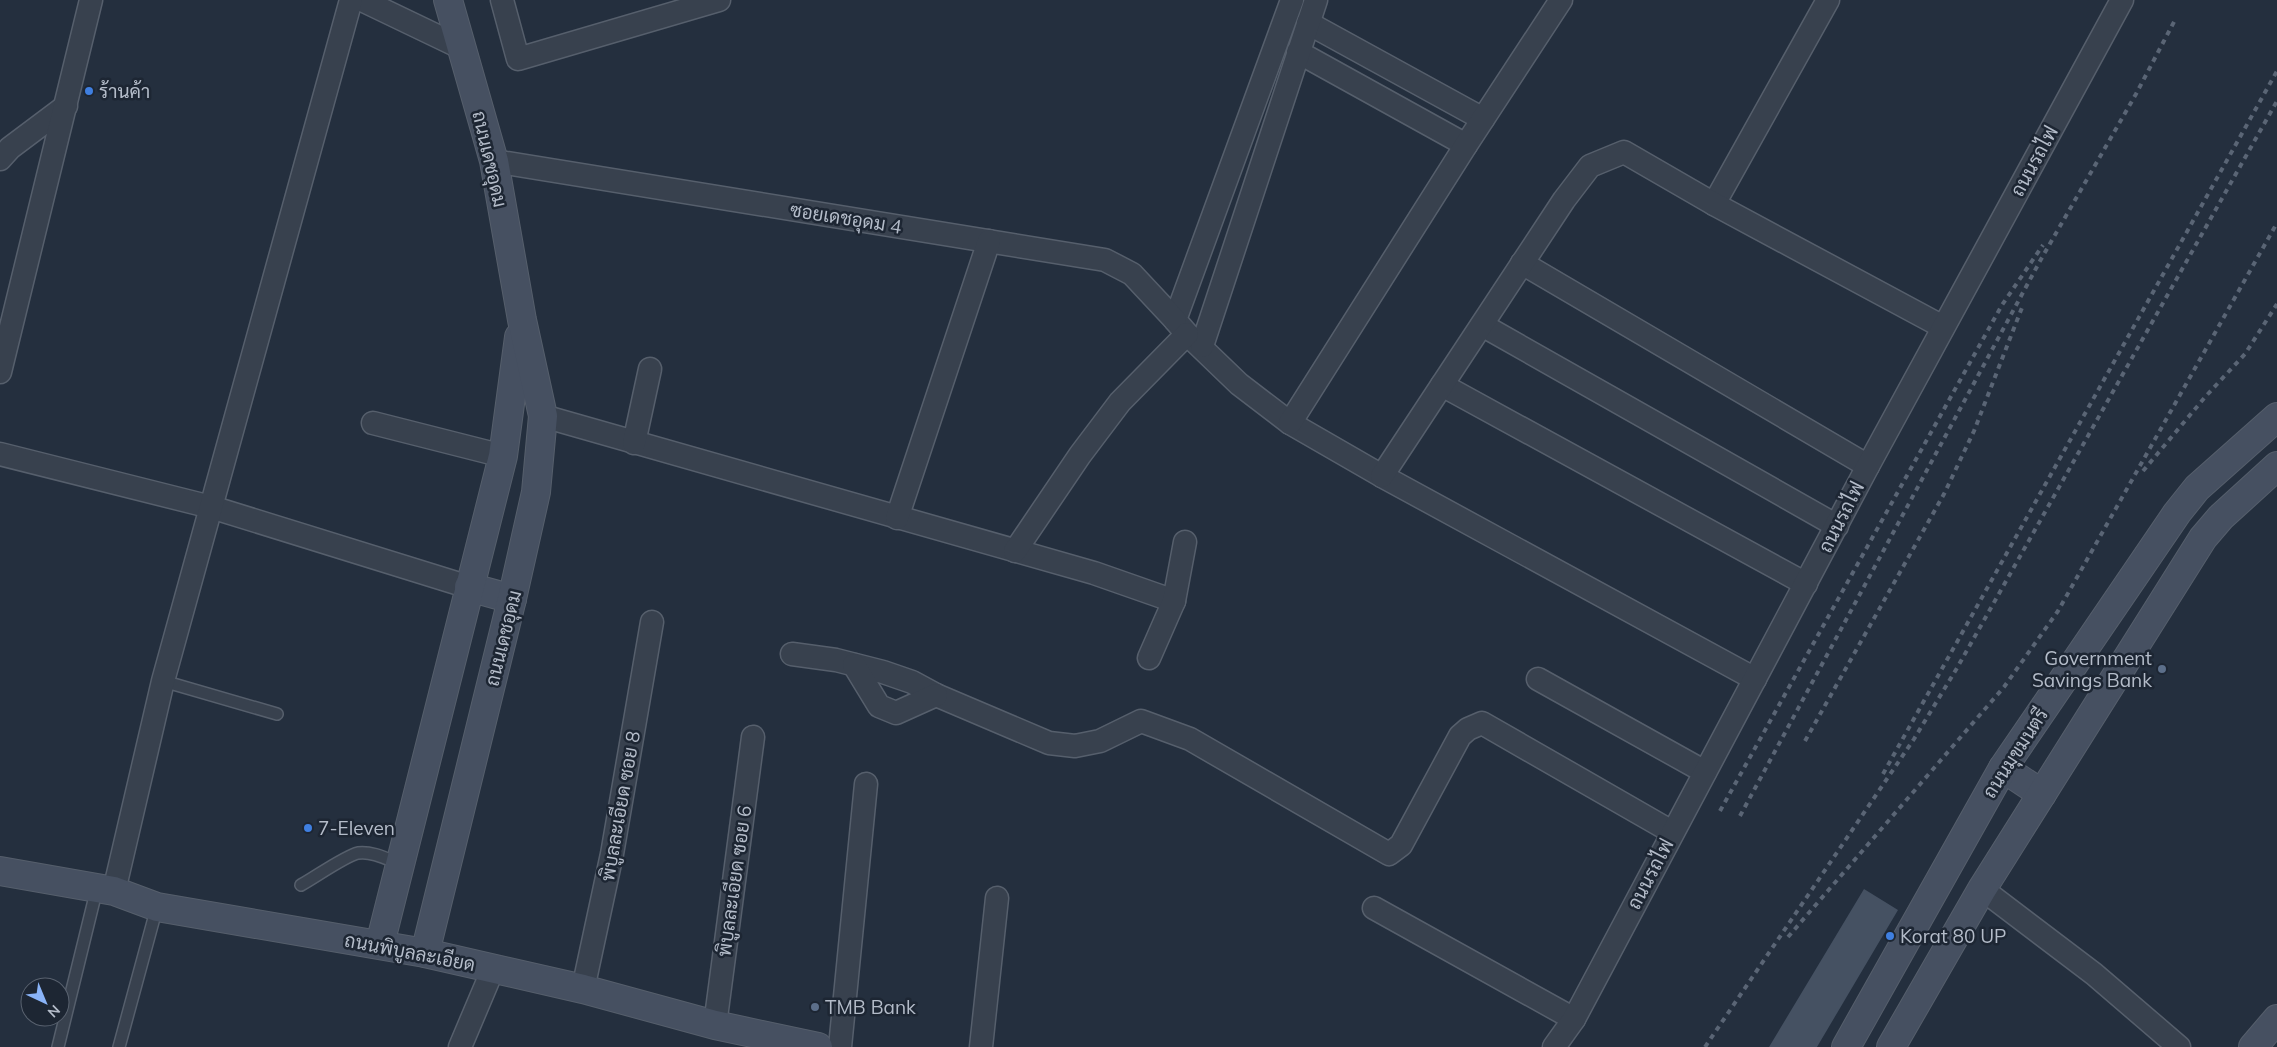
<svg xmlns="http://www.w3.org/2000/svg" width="2277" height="1047" viewBox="0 0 2277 1047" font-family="Mulish,Sarabun,sans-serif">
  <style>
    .building { fill: #455162 }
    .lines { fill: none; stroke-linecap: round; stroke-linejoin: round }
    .lane-casing { stroke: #565f6c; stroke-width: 14 }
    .street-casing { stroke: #565f6c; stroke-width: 25 }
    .secondary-casing { stroke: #565f6c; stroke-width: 30 }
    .lane { stroke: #38414e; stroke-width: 11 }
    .street { stroke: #38414e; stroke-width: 22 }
    .secondary { stroke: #465061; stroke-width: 28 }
    .rail { stroke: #5a6575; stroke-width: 4; stroke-dasharray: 5 5; stroke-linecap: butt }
    .shop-dot { fill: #3f7fe0; stroke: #1d2633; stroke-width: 2 }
    .service-dot { fill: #5c6f8a; stroke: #1d2633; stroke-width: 2 }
    .labels { text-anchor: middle; stroke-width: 5; stroke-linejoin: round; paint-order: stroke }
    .poi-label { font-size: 19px; fill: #b4bcc9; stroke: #1d2633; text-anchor: start }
    .street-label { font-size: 19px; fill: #b4bcc9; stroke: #1d2633 }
  </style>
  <rect width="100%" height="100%" fill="#242f3e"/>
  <path class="building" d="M1864,889L1898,910L1843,1003L1817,1047H1769Z"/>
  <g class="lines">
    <g class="lane-casing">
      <g id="lane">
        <path d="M163,681L277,714"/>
        <path d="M301,885C314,878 345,856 358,853C372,851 387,859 400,864"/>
        <path d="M58,1047L97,888"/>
        <path d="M119,1047L157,907"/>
      </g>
    </g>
    <g class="street-casing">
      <g id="street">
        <path d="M362,0L462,48"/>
        <path d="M502,0L518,59L719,0"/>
        <path d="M1292,0L1175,320L1187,334L1239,384L1290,423L1382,476L1755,679"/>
        <path d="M1308,23L1483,119"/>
        <path d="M1298,52L1466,145"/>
        <path d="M0,159L10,148L66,106"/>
        <path d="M494,161L1105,260L1132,274L1175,320"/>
        <path d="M1714,204L1828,0"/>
        <path d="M1522,263L1868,466"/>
        <path d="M1482,325L1837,526"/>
        <path d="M1202,346L1316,0"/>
        <path d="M0,372L91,0"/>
        <path d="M1442,385L1806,584"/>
        <path d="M543,416L1094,573L1174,601"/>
        <path d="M373,423L503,456"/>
        <path d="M1290,423L1466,145L1561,0"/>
        <path d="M634,443L650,369"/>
        <path d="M0,454L211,507L469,587"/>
        <path d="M1382,476L1564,200L1590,166L1624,152L1714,204L1943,327"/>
        <path d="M897,518L989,241"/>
        <path d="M1015,551L1080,455L1120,402L1187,334"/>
        <path d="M792,654L836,660L883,672L912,682L936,695L1049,743L1075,746L1100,741L1141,721L1190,739L1389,854L1401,845L1460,736L1468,729L1482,723L1672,832"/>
        <path d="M1149,658L1174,601L1185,542"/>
        <path d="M854,665L879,706L896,713L936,695"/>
        <path d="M1538,679L1705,772"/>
        <path d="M1982,889L2094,974L2179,1047"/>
        <path d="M114,891L163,681L351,0"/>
        <path d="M1374,908L1574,1019"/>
        <path d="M583,989L612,854L652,622"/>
        <path d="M715,1025L753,737"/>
        <path d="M460,1047L493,969"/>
        <path d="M840,1047L866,784"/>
        <path d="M981,1047L997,898"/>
        <path d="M1554,1047L1574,1019L1868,466L2122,0"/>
      </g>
    </g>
    <g class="secondary-casing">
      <g id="secondary">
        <path d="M469,587L512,599"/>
        <path d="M2003,768L2042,794"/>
        <path d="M0,871L114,891L157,907L425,953L583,989L715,1025L818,1047"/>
        <path d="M380,944L503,456L519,337"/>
        <path d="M425,953L512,599L536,492L543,416L522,320L494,161L448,0"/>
        <path d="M1846,1047L2003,768L2177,513L2197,488L2277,417"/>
        <path d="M1891,1047L1982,889L2203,538L2221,517L2277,466"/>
        <path d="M2253,1047L2277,1019"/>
      </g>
    </g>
    <use href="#lane" class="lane"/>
    <use href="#street" class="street"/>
    <use href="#secondary" class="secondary"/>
    <g class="rail">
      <path d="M2143,471L2206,396L2245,354L2277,304"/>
      <path d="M1805,741L1944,494L1974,431L2023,305"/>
      <path d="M1883,774L2277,71"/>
      <path d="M1720,811L2002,305L2043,245"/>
      <path d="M1740,816L2040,261L2136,94L2175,20"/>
      <path d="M1788,937L2004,687L2058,611L2277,223"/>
      <path d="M1705,1047L1914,739L1957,668L2277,101"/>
    </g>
  </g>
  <g class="shop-dot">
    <circle cx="89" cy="91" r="5"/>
    <circle cx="308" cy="828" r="5"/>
    <circle cx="1890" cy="936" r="5"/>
  </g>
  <g class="service-dot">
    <circle cx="2162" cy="669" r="5"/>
    <circle cx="815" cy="1007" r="5"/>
  </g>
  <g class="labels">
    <g class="poi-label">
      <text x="99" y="98">ร้านค้า</text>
      <text x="2152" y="665" text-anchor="end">Government<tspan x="2152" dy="22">Savings Bank</tspan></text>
      <text x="318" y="835">7-Eleven</text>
      <text x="1900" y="943">Korat 80 UP</text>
      <text x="825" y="1014">TMB Bank</text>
    </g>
    <g class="street-label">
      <text transform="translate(490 159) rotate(77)" y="7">ถนนเดชอุดม</text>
      <text transform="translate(2034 161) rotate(-61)" y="7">ถนนรถไฟ</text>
      <text transform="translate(846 218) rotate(9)" y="7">ซอยเดชอุดม 4</text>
      <text transform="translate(1841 517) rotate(-63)" y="7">ถนนรถไฟ</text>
      <text transform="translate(503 638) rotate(-76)" y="7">ถนนเดชอุดม</text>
      <text transform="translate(2015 753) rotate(-57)" y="7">ถนนมุขมนตรี</text>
      <text transform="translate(620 806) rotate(-80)" y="7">พิบูลละเอียด ซอย 8</text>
      <text transform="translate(1650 874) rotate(-62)" y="7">ถนนรถไฟ</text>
      <text transform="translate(734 881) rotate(-82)" y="7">พิบูลละเอียด ซอย 6</text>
      <text transform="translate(410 952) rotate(11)" y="7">ถนนพิบูลละเอียด</text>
    </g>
  </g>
  <g transform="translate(45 1002) rotate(136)"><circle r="24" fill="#1d2633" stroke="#59626f"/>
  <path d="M0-4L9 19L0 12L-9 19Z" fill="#8ab4f8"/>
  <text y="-8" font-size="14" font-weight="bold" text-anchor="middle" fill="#b4bcc9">N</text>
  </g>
</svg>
